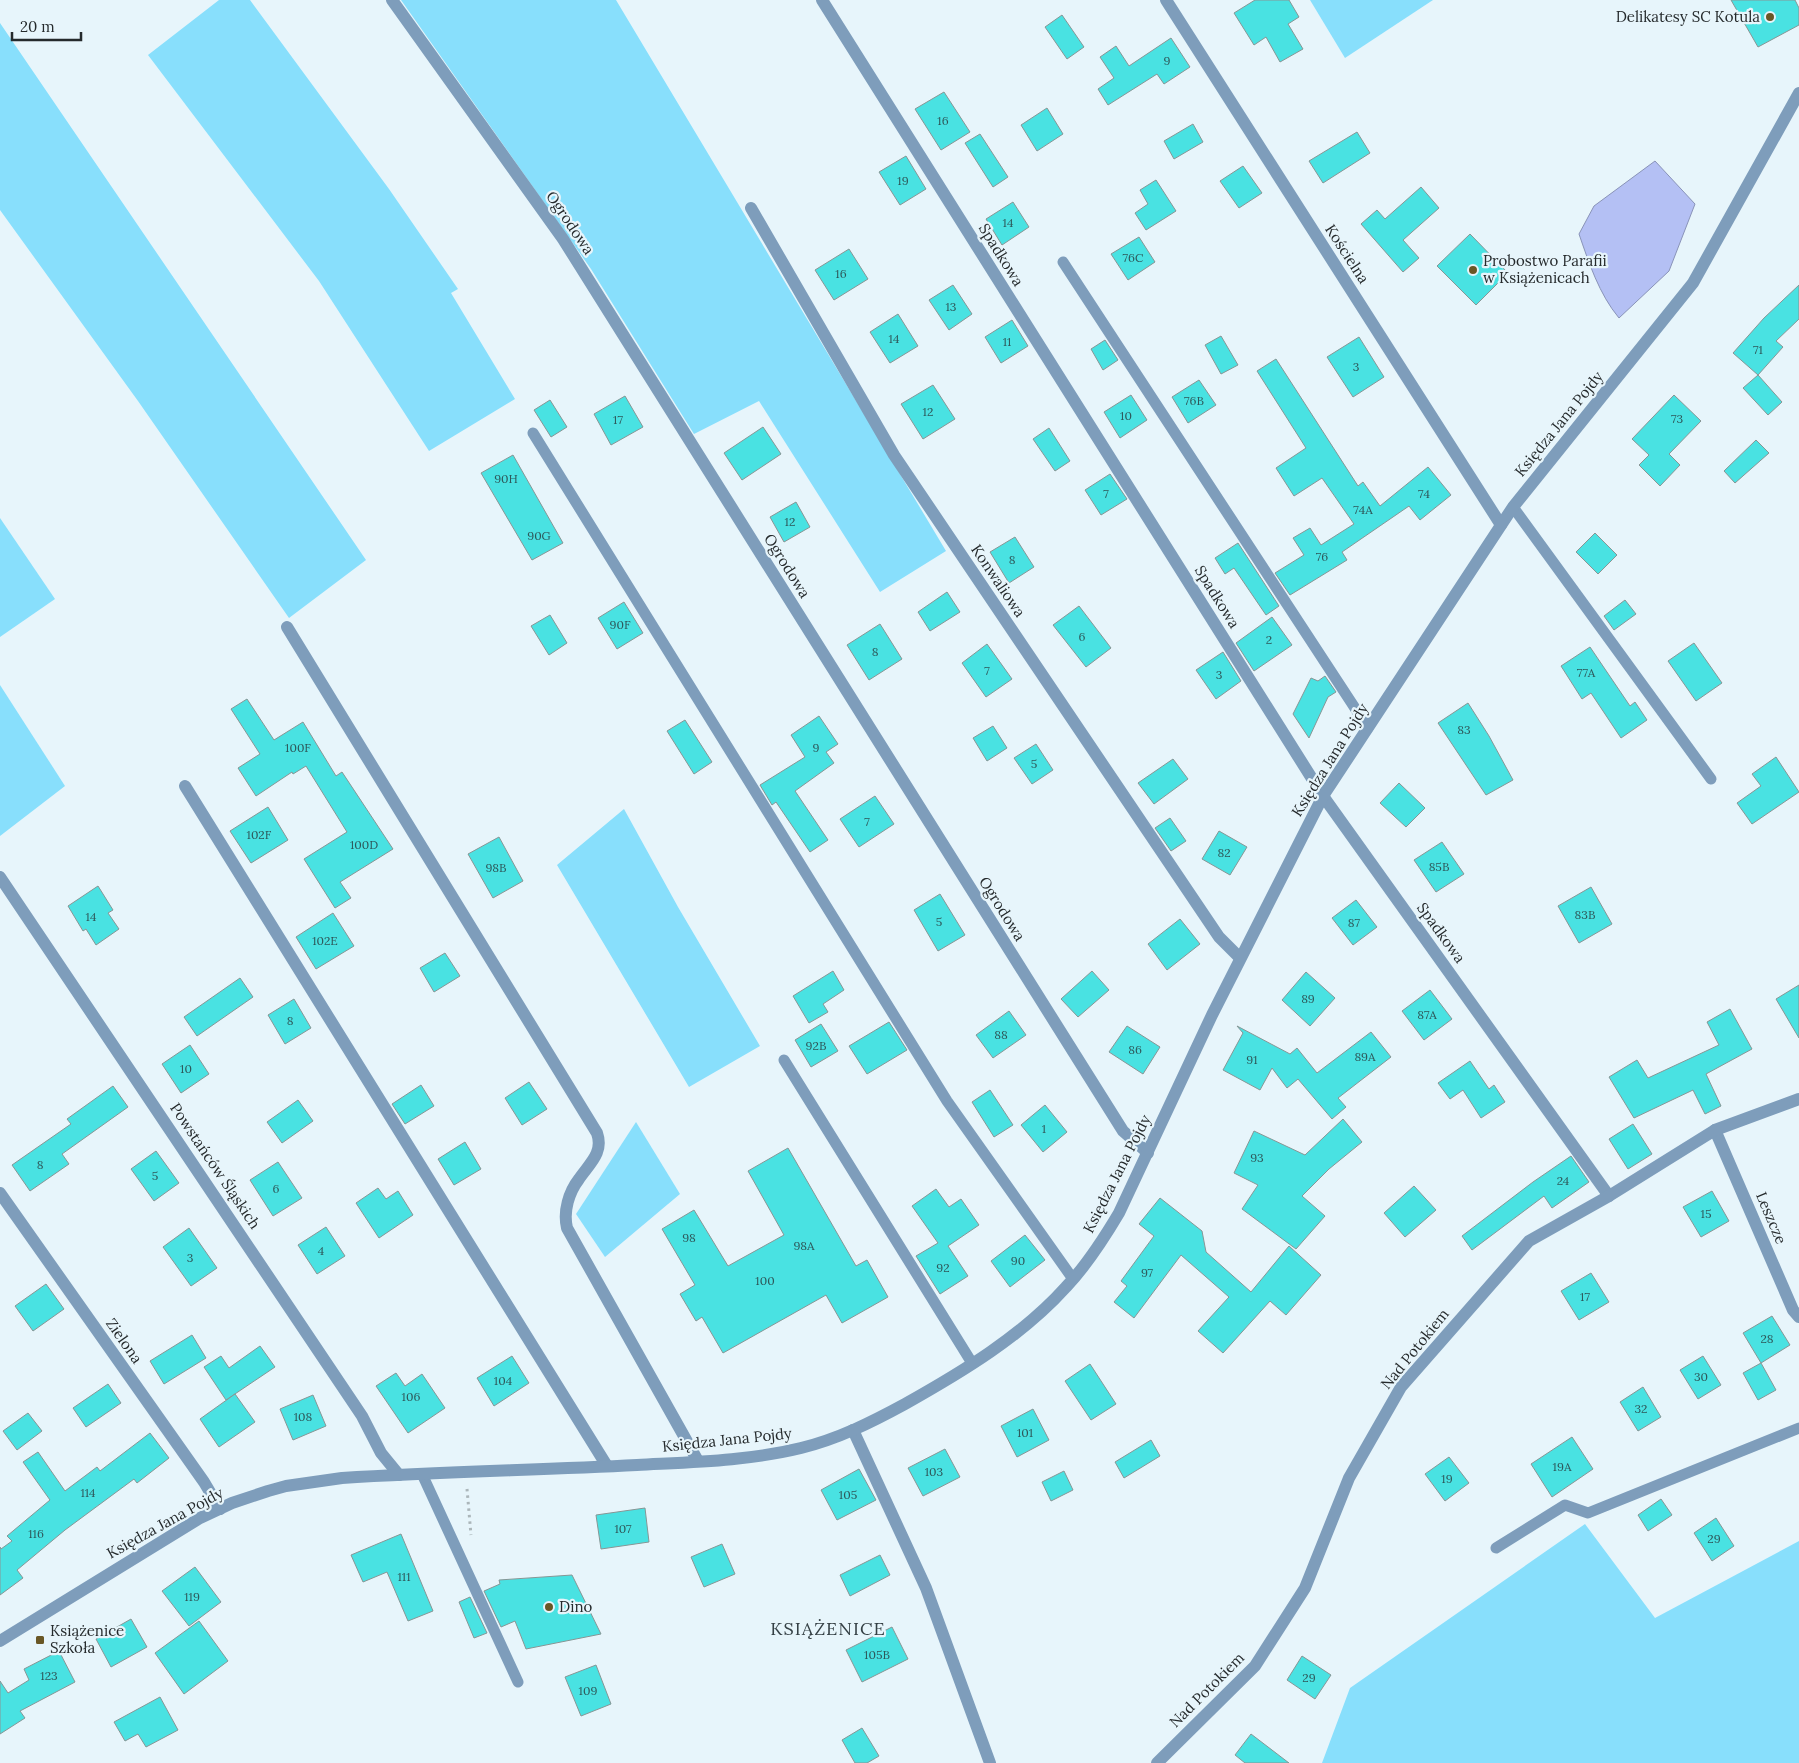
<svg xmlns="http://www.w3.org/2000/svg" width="1799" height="1763" viewBox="0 0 1799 1763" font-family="Lora,serif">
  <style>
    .green { fill: #88dffc }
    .water { fill: #b4c0f4; stroke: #8993b8 }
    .building { fill: #49e2e2; stroke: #879695 }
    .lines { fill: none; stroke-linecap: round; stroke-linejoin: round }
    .path { stroke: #abb6ba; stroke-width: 3; stroke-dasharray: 2.5 4; stroke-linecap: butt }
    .service { stroke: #7e9dbb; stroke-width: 11 }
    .minor { stroke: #7e9dbb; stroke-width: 12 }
    .tertiary { stroke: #7e9dbb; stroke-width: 12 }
    .poi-dot { fill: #695725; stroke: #e7f5fb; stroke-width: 2 }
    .labels { text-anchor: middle; stroke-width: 4.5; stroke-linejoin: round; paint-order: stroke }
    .number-label { font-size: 12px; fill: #2e585a }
    .poi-label { font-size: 15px; fill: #252a2c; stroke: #e7f5fb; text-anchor: start }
    .street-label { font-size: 15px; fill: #252a2c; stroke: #e7f5fb }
    .quarter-label { font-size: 18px; letter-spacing: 1px; fill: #354045; stroke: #e7f5fb }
  </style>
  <rect width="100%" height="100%" fill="#e7f5fb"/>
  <g class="green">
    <path d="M219,0H250L389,189L458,289L451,293L515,399L429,451L319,281L148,55Z"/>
    <path d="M401,0H616L946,551L880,592L759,401L694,434L591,269Z"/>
    <path d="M1310,0H1433L1345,58Z"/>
    <path d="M0,23L366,560L289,618L138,401L0,210Z"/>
    <path d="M0,518L55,599L0,637Z"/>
    <path d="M0,685L65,786L0,836Z"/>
    <path d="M624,809L678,907L760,1046L689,1087L557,865Z"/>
    <path d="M636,1122L680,1194L605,1257L576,1214Z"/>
    <path d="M1585,1524L1655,1618L1799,1541V1763H1322L1350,1688Z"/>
  </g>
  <path class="water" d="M1655,161L1695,204L1669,271L1619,318C1599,294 1589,263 1579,234L1594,206Z"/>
  <g class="building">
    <path d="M1255,0H1289L1299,17L1288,24L1303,49L1280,62L1266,37L1254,45L1234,13Z"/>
    <path d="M1731,0H1795L1799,8V25L1758,47Z"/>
    <path d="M1062,15L1084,47L1067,59L1045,27Z"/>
    <path d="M1171,38L1190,67L1164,84L1157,74L1108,105L1098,89L1114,78L1100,57L1116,46L1129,66Z"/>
    <path d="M944,92L970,132L941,150L915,109Z"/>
    <path d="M1047,108L1063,134L1037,151L1021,125Z"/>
    <path d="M1193,124L1203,142L1174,159L1164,141Z"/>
    <path d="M1357,132L1370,153L1323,183L1309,161Z"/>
    <path d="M980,134L1008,177L993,187L965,143Z"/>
    <path d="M906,156L926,189L900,205L879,172Z"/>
    <path d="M1243,166L1262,193L1239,208L1220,181Z"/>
    <path d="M1156,180L1176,211L1146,230L1135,213L1148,204L1140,190Z"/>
    <path d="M1421,187L1439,208L1403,240L1419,258L1403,272L1361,224L1377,210L1385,219Z"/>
    <path d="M1013,202L1029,227L1002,245L986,219Z"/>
    <path d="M1470,234L1508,273L1476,305L1437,266Z"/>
    <path d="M1139,237L1155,262L1128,280L1111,254Z"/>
    <path d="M849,249L868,279L834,300L815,270Z"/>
    <path d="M953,285L972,314L949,330L929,300Z"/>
    <path d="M1799,285V319L1776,341L1783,347L1758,375L1733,353L1764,318Z"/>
    <path d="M898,314L918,346L890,363L870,332Z"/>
    <path d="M1012,320L1028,346L1001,363L985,337Z"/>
    <path d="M1221,336L1238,365L1221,374L1205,345Z"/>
    <path d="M1359,337L1384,377L1353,397L1327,357Z"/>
    <path d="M1105,340L1118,360L1103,370L1091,349Z"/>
    <path d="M1276,359L1358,486L1363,482L1380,506L1428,467L1451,495L1420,520L1409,506L1342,552L1347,560L1290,595L1275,573L1304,555L1293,538L1310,528L1321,545L1354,524L1322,478L1294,496L1276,468L1306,448L1257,371Z"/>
    <path d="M1758,375L1782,402L1768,415L1743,388Z"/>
    <path d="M1199,380L1216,405L1188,423L1172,397Z"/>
    <path d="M933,385L955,419L923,439L901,404Z"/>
    <path d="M1131,395L1147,420L1120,438L1104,412Z"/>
    <path d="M1674,395L1701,421L1669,454L1680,465L1660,486L1639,465L1649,455L1632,439Z"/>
    <path d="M625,396L643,427L611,445L594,414Z"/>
    <path d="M550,400L567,427L551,437L534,410Z"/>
    <path d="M763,427L781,454L742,480L724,453Z"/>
    <path d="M1049,428L1070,461L1055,471L1033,439Z"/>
    <path d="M1756,440L1769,453L1735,483L1724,471Z"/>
    <path d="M513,455L563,543L532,560L481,473Z"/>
    <path d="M1110,474L1127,499L1101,515L1085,490Z"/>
    <path d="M796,502L810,527L784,542L770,517Z"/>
    <path d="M1595,533L1617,555L1598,574L1576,552Z"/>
    <path d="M1015,537L1034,567L1009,583L990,552Z"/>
    <path d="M1238,543L1279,606L1266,615L1234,568L1225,574L1215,558Z"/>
    <path d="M947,592L960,612L930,631L918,612Z"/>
    <path d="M1625,600L1636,614L1614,630L1604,616Z"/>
    <path d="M624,602L643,633L617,649L598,618Z"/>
    <path d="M1079,606L1111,648L1086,667L1053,625Z"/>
    <path d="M550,615L567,643L549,655L531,626Z"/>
    <path d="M1272,617L1292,645L1254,671L1236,643Z"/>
    <path d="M880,624L902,659L869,680L847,645Z"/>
    <path d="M1694,643L1722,683L1696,701L1668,661Z"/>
    <path d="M987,644L1012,679L986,697L962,663Z"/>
    <path d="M1590,647L1630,706L1635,702L1647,720L1621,738L1591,693L1582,699L1561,666Z"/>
    <path d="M1223,652L1241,681L1216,699L1196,670Z"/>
    <path d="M1325,676L1336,692L1328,697L1309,738L1293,714L1311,678L1318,681Z"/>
    <path d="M247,699L274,740L303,722L336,776L342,772L393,849L340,882L351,898L335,908L304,859L347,832L306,766L293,774L292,772L256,796L238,768L260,754L231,709Z"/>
    <path d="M1468,703L1489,736L1513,780L1486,795L1438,723Z"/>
    <path d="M819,716L838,744L826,752L834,763L795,791L828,840L810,852L776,802L772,805L760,785L805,757L791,735Z"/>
    <path d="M685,720L712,762L694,774L667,731Z"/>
    <path d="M993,726L1007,748L987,761L973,738Z"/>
    <path d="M1036,744L1053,770L1032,784L1014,758Z"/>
    <path d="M1776,757L1799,792L1752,824L1737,803L1761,786L1752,774Z"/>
    <path d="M1173,759L1188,779L1154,804L1138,783Z"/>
    <path d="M1399,783L1425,808L1406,827L1380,803Z"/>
    <path d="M875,796L894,824L859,847L840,819Z"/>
    <path d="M268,807L288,840L251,863L230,831Z"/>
    <path d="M1170,818L1186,841L1171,851L1155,828Z"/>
    <path d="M1219,831L1247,847L1230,875L1202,859Z"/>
    <path d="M499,837L523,881L493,898L468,854Z"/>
    <path d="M1442,842L1464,874L1436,892L1414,860Z"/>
    <path d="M98,886L113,910L108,913L119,929L96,945L86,929L83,931L68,906Z"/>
    <path d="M1591,887L1612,924L1579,943L1558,906Z"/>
    <path d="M940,894L965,935L938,951L914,910Z"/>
    <path d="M1356,900L1377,927L1353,945L1332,918Z"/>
    <path d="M333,913L354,946L316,969L296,937Z"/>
    <path d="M1180,919L1200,944L1167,970L1148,944Z"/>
    <path d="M445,953L460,976L434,992L420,968Z"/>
    <path d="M833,971L844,990L823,1004L828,1012L809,1023L793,996Z"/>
    <path d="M1092,971L1109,990L1078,1017L1061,999Z"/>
    <path d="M1306,972L1335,998L1310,1026L1282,1000Z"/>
    <path d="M240,978L253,997L197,1036L184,1017Z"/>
    <path d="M1799,985V1038L1776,999Z"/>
    <path d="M1430,990L1452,1019L1424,1040L1402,1011Z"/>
    <path d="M294,999L311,1028L285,1044L268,1015Z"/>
    <path d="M1730,1009L1752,1049L1706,1074L1721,1106L1705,1114L1693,1090L1634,1118L1609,1077L1637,1060L1648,1078L1719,1045L1707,1022Z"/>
    <path d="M1009,1011L1026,1035L993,1058L976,1035Z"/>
    <path d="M889,1022L907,1050L867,1074L849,1046Z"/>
    <path d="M821,1024L838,1051L811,1067L795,1040Z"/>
    <path d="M1127,1026L1160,1047L1143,1074L1109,1052Z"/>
    <path d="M1237,1026L1290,1054L1297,1048L1317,1073L1371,1032L1391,1057L1338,1098L1346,1107L1332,1119L1298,1079L1287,1088L1272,1068L1260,1090L1223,1070L1243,1033Z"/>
    <path d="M190,1045L209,1074L181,1093L162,1064Z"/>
    <path d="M1470,1061L1489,1089L1494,1085L1505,1102L1481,1118L1463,1090L1450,1099L1438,1083Z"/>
    <path d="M529,1082L547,1109L522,1125L505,1098Z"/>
    <path d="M421,1085L434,1106L405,1124L392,1104Z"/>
    <path d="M113,1086L128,1107L62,1154L69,1164L30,1191L12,1165L71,1124L67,1119Z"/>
    <path d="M990,1090L1013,1125L994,1137L972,1102Z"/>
    <path d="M298,1100L313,1121L282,1143L267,1122Z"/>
    <path d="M1045,1105L1067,1132L1043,1152L1021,1125Z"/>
    <path d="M1343,1119L1362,1142L1329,1169L1302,1196L1325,1216L1296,1249L1242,1209L1258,1185L1234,1173L1254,1131L1305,1155Z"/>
    <path d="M1633,1124L1652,1154L1628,1169L1609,1139Z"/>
    <path d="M465,1142L481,1169L454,1185L438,1159Z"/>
    <path d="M788,1148L856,1266L867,1260L888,1297L842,1323L826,1295L723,1353L702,1317L696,1321L680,1294L695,1285L662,1229L694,1210L728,1266L784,1235L748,1171Z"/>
    <path d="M156,1151L179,1183L154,1201L131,1169Z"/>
    <path d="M1571,1156L1589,1182L1552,1208L1544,1196L1472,1250L1462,1236L1533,1182Z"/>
    <path d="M278,1162L302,1198L273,1216L250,1180Z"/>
    <path d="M1414,1186L1436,1210L1405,1237L1384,1213Z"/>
    <path d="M378,1188L386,1199L398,1191L413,1215L379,1238L356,1203Z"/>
    <path d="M936,1189L949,1207L961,1199L979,1225L948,1246L968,1276L940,1294L916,1256L938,1243L912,1206Z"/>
    <path d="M1712,1191L1729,1221L1701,1237L1683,1207Z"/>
    <path d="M1160,1198L1202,1231L1206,1252L1251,1292L1289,1246L1321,1275L1286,1315L1270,1301L1223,1353L1198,1331L1229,1297L1181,1255L1134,1318L1114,1302L1127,1286L1121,1281L1154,1236L1139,1224Z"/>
    <path d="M326,1227L345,1256L317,1274L298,1245Z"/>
    <path d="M189,1228L217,1268L191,1286L163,1247Z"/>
    <path d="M1025,1235L1045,1260L1010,1287L991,1261Z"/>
    <path d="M1591,1273L1609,1302L1579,1320L1561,1291Z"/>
    <path d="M46,1284L64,1309L33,1331L15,1306Z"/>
    <path d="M1772,1316L1790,1345L1761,1363L1743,1333Z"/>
    <path d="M192,1335L206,1358L164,1384L150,1361Z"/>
    <path d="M260,1346L275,1367L226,1400L204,1367L221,1356L229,1368Z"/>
    <path d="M512,1356L529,1383L494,1406L477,1378Z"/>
    <path d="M1703,1356L1721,1385L1698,1399L1680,1370Z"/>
    <path d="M1761,1363L1776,1390L1758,1400L1743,1373Z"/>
    <path d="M1090,1364L1116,1404L1091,1420L1065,1381Z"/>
    <path d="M396,1373L405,1386L422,1374L445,1408L408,1433L376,1386Z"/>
    <path d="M108,1384L121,1403L86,1427L73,1408Z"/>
    <path d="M1643,1387L1661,1417L1638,1431L1620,1402Z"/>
    <path d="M235,1394L255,1422L219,1447L200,1419Z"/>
    <path d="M313,1395L326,1426L293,1440L280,1409Z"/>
    <path d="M1033,1409L1049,1440L1017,1457L1001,1426Z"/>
    <path d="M28,1413L42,1431L17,1450L3,1431Z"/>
    <path d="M150,1433L169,1458L137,1483L134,1479L65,1530L17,1570L23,1578L0,1595V1547L1,1549L12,1541L7,1536L50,1500L23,1462L38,1452L65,1491L97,1467L100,1471Z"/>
    <path d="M1572,1437L1593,1469L1552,1497L1531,1464Z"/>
    <path d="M1151,1440L1160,1456L1124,1478L1115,1462Z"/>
    <path d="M945,1449L960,1477L923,1496L908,1468Z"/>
    <path d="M1449,1457L1469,1483L1445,1501L1425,1474Z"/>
    <path d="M859,1469L876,1500L837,1520L821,1490Z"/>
    <path d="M1064,1471L1073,1490L1051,1501L1042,1482Z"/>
    <path d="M1661,1499L1672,1515L1648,1531L1638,1515Z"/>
    <path d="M645,1508L649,1542L601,1549L596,1515Z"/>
    <path d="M1716,1518L1734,1546L1712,1561L1694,1533Z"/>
    <path d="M401,1534L433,1611L408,1621L387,1572L363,1582L351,1555Z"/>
    <path d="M722,1544L735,1574L704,1587L691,1557Z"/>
    <path d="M880,1555L890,1575L850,1596L840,1575Z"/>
    <path d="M195,1567L221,1602L189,1626L162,1591Z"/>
    <path d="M572,1575L601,1634L526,1649L515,1621L501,1627L484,1591L500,1584L499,1580Z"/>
    <path d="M470,1597L487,1633L474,1638L459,1602Z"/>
    <path d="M131,1619L147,1647L111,1667L96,1639Z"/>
    <path d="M199,1621L228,1661L184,1694L155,1653Z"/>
    <path d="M892,1627L908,1659L862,1682L846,1650Z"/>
    <path d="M59,1651L75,1682L20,1711L25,1718L0,1734V1681L8,1693L29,1680L24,1669Z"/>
    <path d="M1302,1656L1331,1675L1315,1699L1287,1680Z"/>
    <path d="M596,1665L611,1704L581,1716L565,1677Z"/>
    <path d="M160,1697L178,1730L146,1747L138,1734L125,1741L114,1722Z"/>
    <path d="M862,1728L879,1756L867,1763H855L842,1740Z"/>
    <path d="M1251,1734L1289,1763H1245L1235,1755Z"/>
  </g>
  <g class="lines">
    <path class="path" d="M467,1489L471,1535"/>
    <g class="service">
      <path d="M1063,262L1368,728"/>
      <path d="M533,433L947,1101L1073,1279"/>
      <path d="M1513,507L1711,779"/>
      <path d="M784,1060L972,1363"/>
      <path d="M422,1474L518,1682"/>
      <path d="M1496,1548L1565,1505L1588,1513L1799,1428"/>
    </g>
    <g class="minor">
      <path d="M392,0L563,239L1123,1131L1148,1153"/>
      <path d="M822,0L1323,796L1609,1196"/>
      <path d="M1166,0L1501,525"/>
      <path d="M751,208L894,455L1219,937L1240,958"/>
      <path d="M287,627L597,1133C604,1153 589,1164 579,1179C569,1192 563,1211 567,1228L698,1461"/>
      <path d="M185,786L607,1466"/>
      <path d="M0,877L362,1416L381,1453L399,1475"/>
      <path d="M1715,1130L1793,1310L1799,1317"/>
      <path d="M0,1193L204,1482L220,1509"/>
      <path d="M853,1430L926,1588L990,1763"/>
      <path d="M1157,1763L1255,1666L1305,1588L1349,1478L1401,1387L1529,1241L1609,1196L1715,1130L1799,1099"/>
    </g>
    <path class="tertiary" d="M0,1641L200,1518L232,1503L268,1491L286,1486L342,1478C441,1472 539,1470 637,1465C692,1462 748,1461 801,1448C838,1439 872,1422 905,1404C962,1372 1022,1336 1066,1287C1087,1265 1103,1240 1119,1213L1212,1015L1323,796L1513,507L1693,283L1799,93"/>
  </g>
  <g class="poi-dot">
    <circle cx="1770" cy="17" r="5"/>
    <circle cx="1473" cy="270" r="5"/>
    <circle cx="549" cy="1607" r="5"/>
    <rect x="35" y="1635" width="10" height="10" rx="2.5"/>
  </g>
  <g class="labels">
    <g class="number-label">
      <text x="1167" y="65">9</text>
      <text x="943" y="125">16</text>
      <text x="903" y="185">19</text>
      <text x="1008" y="227">14</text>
      <text x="1133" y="262">76C</text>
      <text x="841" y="278">16</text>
      <text x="951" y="311">13</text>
      <text x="894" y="343">14</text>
      <text x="1007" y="346">11</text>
      <text x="1758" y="354">71</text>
      <text x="1356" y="371">3</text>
      <text x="1194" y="405">76B</text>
      <text x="928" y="416">12</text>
      <text x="1126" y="420">10</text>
      <text x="1677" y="423">73</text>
      <text x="618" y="424">17</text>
      <text x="506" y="483">90H</text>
      <text x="1106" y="498">7</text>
      <text x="1424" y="498">74</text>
      <text x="1363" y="514">74A</text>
      <text x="790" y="526">12</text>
      <text x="539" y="540">90G</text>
      <text x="1322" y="561">76</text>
      <text x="1012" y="564">8</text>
      <text x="620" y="629">90F</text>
      <text x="1082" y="641">6</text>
      <text x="1269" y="644">2</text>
      <text x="875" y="656">8</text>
      <text x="987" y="675">7</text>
      <text x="1586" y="677">77A</text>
      <text x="1219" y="679">3</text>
      <text x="1464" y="734">83</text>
      <text x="298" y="752">100F</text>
      <text x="816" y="752">9</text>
      <text x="1034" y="768">5</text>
      <text x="867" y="826">7</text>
      <text x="259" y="839">102F</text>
      <text x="364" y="849">100D</text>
      <text x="1224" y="857">82</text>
      <text x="1439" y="871">85B</text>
      <text x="496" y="872">98B</text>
      <text x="1585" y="919">83B</text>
      <text x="91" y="921">14</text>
      <text x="939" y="926">5</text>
      <text x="1354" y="927">87</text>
      <text x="325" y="945">102E</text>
      <text x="1308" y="1003">89</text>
      <text x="1427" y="1019">87A</text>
      <text x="290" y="1025">8</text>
      <text x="1001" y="1039">88</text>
      <text x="816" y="1050">92B</text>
      <text x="1135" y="1054">86</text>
      <text x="1365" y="1061">89A</text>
      <text x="1252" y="1064">91</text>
      <text x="186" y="1073">10</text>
      <text x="1044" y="1133">1</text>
      <text x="1257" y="1162">93</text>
      <text x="40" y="1169">8</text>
      <text x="155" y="1180">5</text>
      <text x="1563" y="1185">24</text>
      <text x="276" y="1193">6</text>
      <text x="1706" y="1218">15</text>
      <text x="689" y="1242">98</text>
      <text x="804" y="1250">98A</text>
      <text x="321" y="1255">4</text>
      <text x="190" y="1262">3</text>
      <text x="1018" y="1265">90</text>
      <text x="943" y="1272">92</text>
      <text x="1147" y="1277">97</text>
      <text x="765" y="1285">100</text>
      <text x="1585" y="1301">17</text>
      <text x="1767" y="1343">28</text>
      <text x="1701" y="1381">30</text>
      <text x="503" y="1385">104</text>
      <text x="411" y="1401">106</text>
      <text x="1641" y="1413">32</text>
      <text x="303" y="1421">108</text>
      <text x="1025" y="1437">101</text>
      <text x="1562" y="1471">19A</text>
      <text x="934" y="1476">103</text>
      <text x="1447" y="1483">19</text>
      <text x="88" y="1497">114</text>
      <text x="848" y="1499">105</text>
      <text x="623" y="1533">107</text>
      <text x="36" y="1538">116</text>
      <text x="1714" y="1543">29</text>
      <text x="404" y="1581">111</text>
      <text x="192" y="1601">119</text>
      <text x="877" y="1659">105B</text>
      <text x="49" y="1680">123</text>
      <text x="1309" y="1682">29</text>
      <text x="588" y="1695">109</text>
    </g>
    <g class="poi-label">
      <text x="1760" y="22" text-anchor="end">Delikatesy SC Kotula</text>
      <text x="1483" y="266">Probostwo Parafii<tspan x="1483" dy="17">w Książenicach</tspan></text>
      <text x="559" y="1612">Dino</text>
      <text x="50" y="1636">Książenice<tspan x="50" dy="17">Szkoła</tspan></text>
    </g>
    <g class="street-label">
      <text transform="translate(570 223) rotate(56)" y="5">Ogrodowa</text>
      <text transform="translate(1347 254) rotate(57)" y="5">Kościelna</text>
      <text transform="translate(1001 255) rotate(58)" y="5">Spadkowa</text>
      <text transform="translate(1559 424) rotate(-51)" y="5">Księdza Jana Pojdy</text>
      <text transform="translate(787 566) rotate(58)" y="5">Ogrodowa</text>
      <text transform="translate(998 581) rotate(56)" y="5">Konwaliowa</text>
      <text transform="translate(1217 597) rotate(58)" y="5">Spadkowa</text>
      <text transform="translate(1330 760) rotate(-58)" y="5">Księdza Jana Pojdy</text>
      <text transform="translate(1002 909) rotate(58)" y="5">Ogrodowa</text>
      <text transform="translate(1441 933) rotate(54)" y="5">Spadkowa</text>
      <text transform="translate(215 1166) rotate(56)" y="5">Powstańców Śląskich</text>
      <text transform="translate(1117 1174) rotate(-63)" y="5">Księdza Jana Pojdy</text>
      <text transform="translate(1771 1218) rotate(67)" y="5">Leszcze</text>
      <text transform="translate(124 1341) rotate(55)" y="5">Zielona</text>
      <text transform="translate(1415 1349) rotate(-51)" y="5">Nad Potokiem</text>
      <text transform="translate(727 1440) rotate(-6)" y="5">Księdza Jana Pojdy</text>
      <text transform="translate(165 1523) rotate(-29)" y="5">Księdza Jana Pojdy</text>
      <text transform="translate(1207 1690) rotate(-45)" y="5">Nad Potokiem</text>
    </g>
    <g class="quarter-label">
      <text x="828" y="1635">KSIĄŻENICE</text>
    </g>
  </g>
  <path d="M12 32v8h69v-8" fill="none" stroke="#252a2c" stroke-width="2.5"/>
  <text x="20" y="32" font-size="15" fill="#252a2c" stroke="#e7f5fb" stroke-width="4" paint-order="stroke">20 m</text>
</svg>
